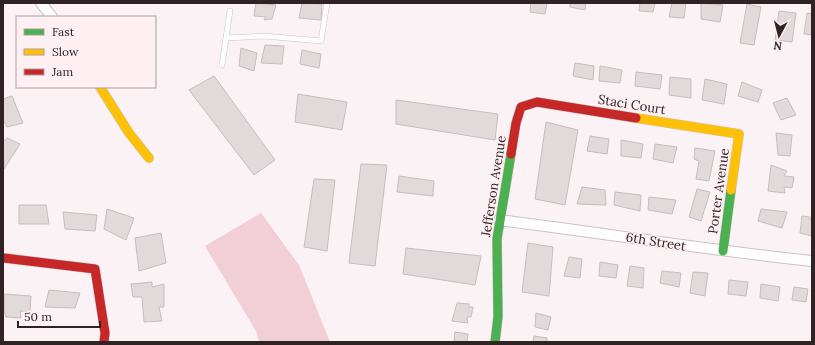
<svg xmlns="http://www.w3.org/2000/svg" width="815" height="345" viewBox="0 0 815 345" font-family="Lora,serif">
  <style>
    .green { fill: #f2ced7 }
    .building { fill: #e2d9db; stroke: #c7bdc0 }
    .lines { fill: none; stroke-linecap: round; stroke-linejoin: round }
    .lane-casing { stroke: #ccc2c5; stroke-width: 6 }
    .street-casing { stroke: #ccc2c5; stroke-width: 12 }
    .fast-casing { stroke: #ccc2c5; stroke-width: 10 }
    .slow-casing { stroke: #ccc2c5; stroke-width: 10 }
    .jam-casing { stroke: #ccc2c5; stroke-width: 10 }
    .lane { stroke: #fefdfd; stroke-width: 5 }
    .street { stroke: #fefdfd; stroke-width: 10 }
    .fast { stroke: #4caf50; stroke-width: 9 }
    .slow { stroke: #ffc107; stroke-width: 9 }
    .jam { stroke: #c62828; stroke-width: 9 }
    .labels { text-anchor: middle; stroke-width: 3; stroke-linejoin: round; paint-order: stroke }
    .street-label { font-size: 13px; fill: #2f2326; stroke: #fdeff2 }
  </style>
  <rect width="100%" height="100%" fill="#faf2f4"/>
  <path class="green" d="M261,213L299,265L330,342H259L256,331L205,246Z"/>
  <g class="building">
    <path d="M256,3L276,5L272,19L264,20L266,17L254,16Z"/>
    <path d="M302,3L322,4L321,20L299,18Z"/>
    <path d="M531,3H547L545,14L530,12Z"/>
    <path d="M570,3H586L585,10L570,7Z"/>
    <path d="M640,3H655L653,12L639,11Z"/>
    <path d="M672,3H686L684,18L669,17Z"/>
    <path d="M701,3L723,5L720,22L701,19Z"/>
    <path d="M747,4L761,7L754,45L740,43Z"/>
    <path d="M779,11L796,13L792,42L775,40Z"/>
    <path d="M807,13L812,14V35L804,34Z"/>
    <path d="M265,45L284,46L282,64L261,63Z"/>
    <path d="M241,48L257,53L254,71L239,66Z"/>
    <path d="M302,50L321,54L319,68L300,64Z"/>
    <path d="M575,63L594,66L593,80L573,76Z"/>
    <path d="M600,66L622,70L620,83L599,81Z"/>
    <path d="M636,72L662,75L660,89L635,86Z"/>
    <path d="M214,76L275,160L254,175L189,90Z"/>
    <path d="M670,77L691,79V98L669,95Z"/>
    <path d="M705,79L727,84L724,104L702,100Z"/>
    <path d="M742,82L762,90L758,102L738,96Z"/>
    <path d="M298,94L347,102L342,130L295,122Z"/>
    <path d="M12,96L23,123L7,127L3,120V99Z"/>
    <path d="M787,98L796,115L781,120L773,103Z"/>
    <path d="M396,100L498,114L495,140L396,124Z"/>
    <path d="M546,122L578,130L565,205L535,199Z"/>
    <path d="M776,133L792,135L790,156L778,155Z"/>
    <path d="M590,136L609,139L607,154L587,151Z"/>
    <path d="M7,138L20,144L4,169L3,142Z"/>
    <path d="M621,140L643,144L641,158L621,156Z"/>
    <path d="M655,144L677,147L673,163L653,159Z"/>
    <path d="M695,148L715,151L709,181L696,179L699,161L694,159Z"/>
    <path d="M361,164L387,165L375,266L349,263Z"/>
    <path d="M771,165L787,171L784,176L794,177L792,188L784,187L785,193L768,191Z"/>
    <path d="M399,176L434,181L433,196L397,192Z"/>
    <path d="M314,179L335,180L327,251L304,247Z"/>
    <path d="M582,187L605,190L606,205L577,204Z"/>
    <path d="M697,189L710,192L701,221L689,217Z"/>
    <path d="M615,192L641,195L640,211L614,205Z"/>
    <path d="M649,197L676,200L672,214L648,210Z"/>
    <path d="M19,205H46L49,224H19Z"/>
    <path d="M107,209L134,218L126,240L104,229Z"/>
    <path d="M761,209L787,212L782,228L758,221Z"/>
    <path d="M63,212L97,215L95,231L65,229Z"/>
    <path d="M802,216L810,217V220L812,221V236L800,233Z"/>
    <path d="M161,233L166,263L139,271L135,238Z"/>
    <path d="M528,243L553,247L549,296L522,292Z"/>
    <path d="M406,248L481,256L475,285L403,274Z"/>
    <path d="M569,257L582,259L580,278L564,276Z"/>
    <path d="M600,262L618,265L616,278L599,276Z"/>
    <path d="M630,266L644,268L643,288L627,286Z"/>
    <path d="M662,271L681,273L679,287L660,283Z"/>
    <path d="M693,272L708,273L705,296L690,293Z"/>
    <path d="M729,280L748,282L746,296L728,294Z"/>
    <path d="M152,282V287L164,284V307H159L162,321L144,322L142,297H133L131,284Z"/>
    <path d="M761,284L780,287L778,301L760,298Z"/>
    <path d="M794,287L808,289L806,302L792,300Z"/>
    <path d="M49,290L80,293L75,308L45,307Z"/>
    <path d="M4,294L31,296L30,312L20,311L21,318L6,317L4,310Z"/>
    <path d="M457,303L469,304V307H473L471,317H467L468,323L452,321Z"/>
    <path d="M536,313L551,317L548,330L535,327Z"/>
    <path d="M455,332L468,334L467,342H454Z"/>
    <path d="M534,336L547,338V342H533Z"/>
  </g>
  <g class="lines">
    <g class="lane-casing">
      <g id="lane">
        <path d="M226,38L264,36L321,41L327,3"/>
        <path d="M222,65L230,11"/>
      </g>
    </g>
    <g class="street-casing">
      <g id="street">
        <path d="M41,3L52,17"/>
        <path d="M499,220C603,233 707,250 812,261"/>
      </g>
    </g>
    <g class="fast-casing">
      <g id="fast">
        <path d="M723,251L731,190"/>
        <path d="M495,342L498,317L497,239L511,154"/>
      </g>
    </g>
    <g class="slow-casing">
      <g id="slow">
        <path d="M100,87L129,133L149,158"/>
        <path d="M636,118L739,134L731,190"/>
      </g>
    </g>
    <g class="jam-casing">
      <g id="jam">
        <path d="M511,154L516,123L521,107L537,102L636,118"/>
        <path d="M4,258L95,269L105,333L104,342"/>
      </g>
    </g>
    <use href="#lane" class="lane"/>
    <use href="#street" class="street"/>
    <use href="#fast" class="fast"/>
    <use href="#slow" class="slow"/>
    <use href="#jam" class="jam"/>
  </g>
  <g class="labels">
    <g class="street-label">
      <text transform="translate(632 104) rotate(9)" y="5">Staci Court</text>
      <text transform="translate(493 186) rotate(-81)" y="5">Jefferson Avenue</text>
      <text transform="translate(718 191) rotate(-82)" y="5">Porter Avenue</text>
      <text transform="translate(656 241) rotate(9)" y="5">6th Street</text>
    </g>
  </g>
  <rect width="815" height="345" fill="none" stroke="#2f2326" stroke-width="8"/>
  <rect x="16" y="16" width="140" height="72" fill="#fdeff2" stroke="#ab9da0"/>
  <rect x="24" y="29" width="20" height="6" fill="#4caf50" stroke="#ab9da0"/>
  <text x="52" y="36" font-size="12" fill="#2f2326">Fast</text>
  <rect x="24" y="49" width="20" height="6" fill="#ffc107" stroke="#ab9da0"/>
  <text x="52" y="56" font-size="12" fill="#2f2326">Slow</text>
  <rect x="24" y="69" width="20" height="6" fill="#c62828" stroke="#ab9da0"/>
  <text x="52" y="76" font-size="12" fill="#2f2326">Jam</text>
  <g transform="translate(779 36) rotate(187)" stroke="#fdeff2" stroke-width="3" paint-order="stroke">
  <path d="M0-3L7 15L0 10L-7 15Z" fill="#2f2326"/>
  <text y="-6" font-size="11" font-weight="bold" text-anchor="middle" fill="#2f2326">N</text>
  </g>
  <path d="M18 321v6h82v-6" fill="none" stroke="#2f2326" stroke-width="2"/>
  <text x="24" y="321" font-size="12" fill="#2f2326" stroke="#fdeff2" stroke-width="3" paint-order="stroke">50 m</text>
</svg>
